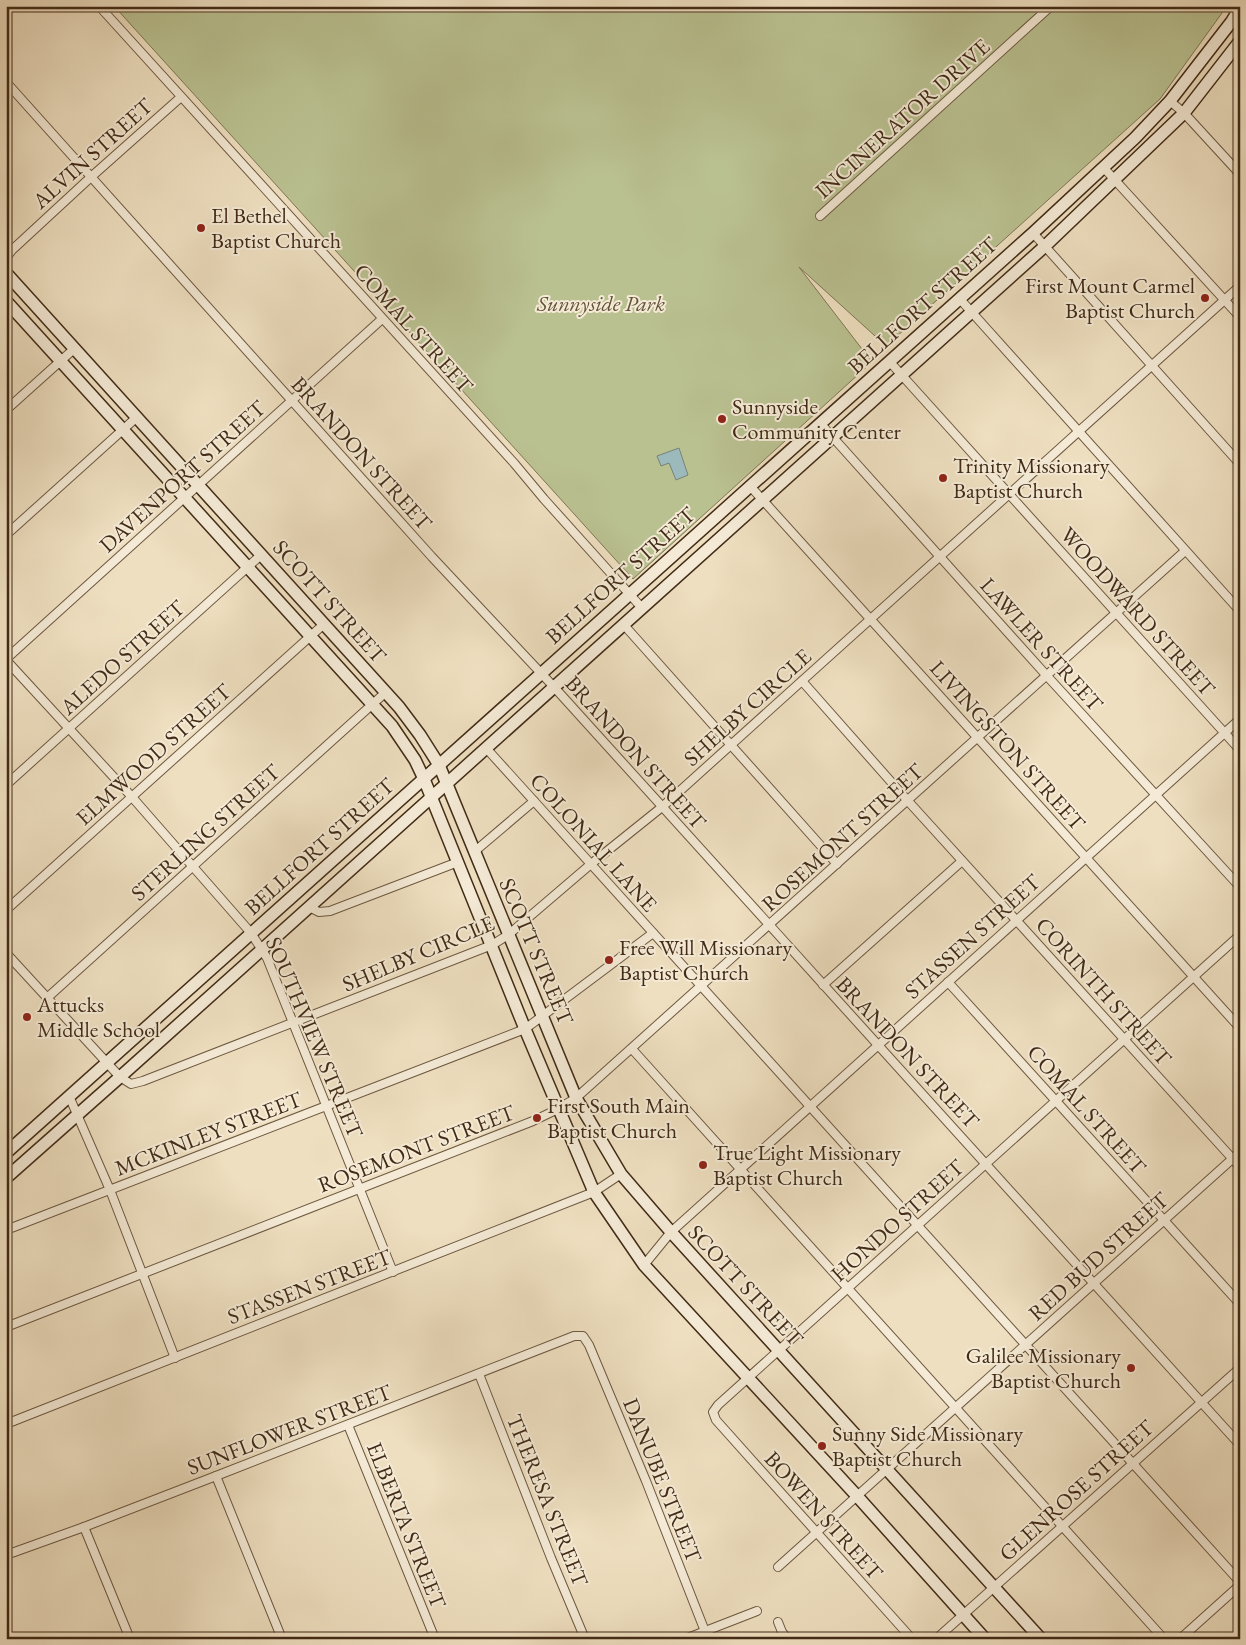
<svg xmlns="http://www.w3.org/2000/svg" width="1246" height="1645" viewBox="0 0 1246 1645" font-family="'EB Garamond',serif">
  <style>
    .green { fill: #bac191; stroke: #7e7654 }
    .water { fill: #9cbabb; stroke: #788179 }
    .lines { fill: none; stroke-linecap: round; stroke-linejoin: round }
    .minor-casing { stroke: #6d5840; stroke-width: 10 }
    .secondary-casing { stroke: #422b16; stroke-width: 14 }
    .minor { stroke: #f4ead6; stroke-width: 8 }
    .secondary { stroke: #f4ead6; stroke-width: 11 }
    .poi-dot { fill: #8f2418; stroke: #f4ead6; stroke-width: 2 }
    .labels { text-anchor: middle; stroke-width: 4; stroke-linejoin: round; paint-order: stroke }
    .street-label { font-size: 22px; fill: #422b16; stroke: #f4ead6 }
    .poi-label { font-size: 22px; fill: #422b16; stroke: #f4ead6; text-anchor: start }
    .park-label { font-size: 22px; font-style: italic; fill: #605035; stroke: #f4ead6 }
  </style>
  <rect width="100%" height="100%" fill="#eedfc0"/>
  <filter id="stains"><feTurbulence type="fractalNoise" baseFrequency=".004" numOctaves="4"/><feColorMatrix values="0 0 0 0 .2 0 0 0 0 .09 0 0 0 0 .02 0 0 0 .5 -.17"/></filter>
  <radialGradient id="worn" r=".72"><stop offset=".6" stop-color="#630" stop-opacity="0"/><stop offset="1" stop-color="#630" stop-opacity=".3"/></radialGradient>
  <path class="green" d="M114,6H1227L1160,99L886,346L799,267L872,362L633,579Z"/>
  <path class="water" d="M679,448L688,475L676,480L669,463L661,466L657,456Z"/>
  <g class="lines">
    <g class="minor-casing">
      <g id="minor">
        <path d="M99,6L514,463L544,499L642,608"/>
        <path d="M6,82L432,557L554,687L1240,1445"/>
        <path d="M1170,101L1184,113L1240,174"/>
        <path d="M1103,167L1240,317"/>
        <path d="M820,216L1051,6"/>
        <path d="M1033,233L1240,464"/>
        <path d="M6,258L12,250L91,177L181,97"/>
        <path d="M959,298L1240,611"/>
        <path d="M889,361L1240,750"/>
        <path d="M6,410L75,348"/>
        <path d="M820,423L1047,676L1240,887"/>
        <path d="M750,486L1240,1028"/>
        <path d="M6,535L137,417"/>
        <path d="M624,625L837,864"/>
        <path d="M6,659L382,319"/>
        <path d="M6,660L132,797L251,933L267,958L393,1272"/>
        <path d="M802,681L908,801L1240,1167"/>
        <path d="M486,748L1240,1582"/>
        <path d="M6,785L261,555"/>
        <path d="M474,852L534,801"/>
        <path d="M309,907L319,912L330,911L458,862"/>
        <path d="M6,910L324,624"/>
        <path d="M6,953L120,1077L131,1084L143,1081L492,945L508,935L591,864L662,807L1240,286"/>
        <path d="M948,982L1240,1304"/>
        <path d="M823,985L962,861"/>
        <path d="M47,998L386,692"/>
        <path d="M632,1049L1164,1639"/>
        <path d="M69,1096L110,1190L175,1358"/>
        <path d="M6,1230L525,1029L653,933"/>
        <path d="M644,1265L671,1232L1240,719"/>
        <path d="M6,1327L533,1121L558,1109L576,1098L1185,551"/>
        <path d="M479,1374L551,1558L585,1639"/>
        <path d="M6,1424L594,1192L621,1174"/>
        <path d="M348,1425L435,1639"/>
        <path d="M216,1476L282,1639"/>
        <path d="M84,1527L130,1639"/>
        <path d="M6,1555L84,1527L216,1476L574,1336H583L589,1345L646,1481L708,1639"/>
        <path d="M778,1567L1240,1152"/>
        <path d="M778,1622L782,1632L788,1639"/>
        <path d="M685,1639L757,1611"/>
        <path d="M912,1639L716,1420L713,1412L718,1405L1240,935"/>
        <path d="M936,1639L1240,1368"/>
        <path d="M1180,1639L1240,1585"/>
      </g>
    </g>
    <g class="secondary-casing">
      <g id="secondary">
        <path d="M6,273L399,707L420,735L439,765L576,1098L621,1174L671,1232L1041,1639"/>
        <path d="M6,301L392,726L415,760L424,779L525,1029L594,1192L644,1265L857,1496L985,1639"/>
        <path d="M6,1153L1033,233L1135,138L1170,101L1232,21L1240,8"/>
        <path d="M6,1178L120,1077L1044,247L1184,113L1240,41"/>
      </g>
    </g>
    <use href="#minor" class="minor"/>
    <use href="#secondary" class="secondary"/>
  </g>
  <g class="poi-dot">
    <circle cx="201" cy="228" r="5"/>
    <circle cx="1205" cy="298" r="5"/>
    <circle cx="722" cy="419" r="5"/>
    <circle cx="943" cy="478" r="5"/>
    <circle cx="609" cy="960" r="5"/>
    <circle cx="27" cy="1017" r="5"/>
    <circle cx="537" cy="1118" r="5"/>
    <circle cx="703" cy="1165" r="5"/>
    <circle cx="1131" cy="1368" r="5"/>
    <circle cx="822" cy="1446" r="5"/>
  </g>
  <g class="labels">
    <g class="street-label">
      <text transform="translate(902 118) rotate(-42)" y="8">INCINERATOR DRIVE</text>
      <text transform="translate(92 153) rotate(-42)" y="8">ALVIN STREET</text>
      <text transform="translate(922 305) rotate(-42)" y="8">BELLFORT STREET</text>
      <text transform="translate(414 328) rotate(48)" y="8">COMAL STREET</text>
      <text transform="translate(362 453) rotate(48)" y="8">BRANDON STREET</text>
      <text transform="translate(182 476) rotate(-42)" y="8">DAVENPORT STREET</text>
      <text transform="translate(620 575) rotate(-42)" y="8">BELLFORT STREET</text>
      <text transform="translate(330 601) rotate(48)" y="8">SCOTT STREET</text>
      <text transform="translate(1138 611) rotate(48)" y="8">WOODWARD STREET</text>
      <text transform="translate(1042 644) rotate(48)" y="8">LAWLER STREET</text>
      <text transform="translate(122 657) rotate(-42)" y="8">ALEDO STREET</text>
      <text transform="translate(747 707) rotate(-42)" y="8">SHELBY CIRCLE</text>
      <text transform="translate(1008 745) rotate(48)" y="8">LIVINGSTON STREET</text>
      <text transform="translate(636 752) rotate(48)" y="8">BRANDON STREET</text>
      <text transform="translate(153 754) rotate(-42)" y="8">ELMWOOD STREET</text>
      <text transform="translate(205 832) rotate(-42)" y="8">STERLING STREET</text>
      <text transform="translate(842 837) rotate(-42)" y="8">ROSEMONT STREET</text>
      <text transform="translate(594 842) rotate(48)" y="8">COLONIAL LANE</text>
      <text transform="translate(319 846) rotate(-42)" y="8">BELLFORT STREET</text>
      <text transform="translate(972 936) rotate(-42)" y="8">STASSEN STREET</text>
      <text transform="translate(537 951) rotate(67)" y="8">SCOTT STREET</text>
      <text transform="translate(418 953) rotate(-23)" y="8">SHELBY CIRCLE</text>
      <text transform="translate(1104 991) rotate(48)" y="8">CORINTH STREET</text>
      <text transform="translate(315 1037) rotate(67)" y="8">SOUTHVIEW STREET</text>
      <text transform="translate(908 1052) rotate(47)" y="8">BRANDON STREET</text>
      <text transform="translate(1087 1109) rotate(48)" y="8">COMAL STREET</text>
      <text transform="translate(208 1133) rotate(-21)" y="8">MCKINLEY STREET</text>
      <text transform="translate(416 1148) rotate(-21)" y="8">ROSEMONT STREET</text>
      <text transform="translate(897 1220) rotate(-42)" y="8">HONDO STREET</text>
      <text transform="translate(1098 1256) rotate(-42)" y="8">RED BUD STREET</text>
      <text transform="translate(746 1285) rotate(47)" y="8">SCOTT STREET</text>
      <text transform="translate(309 1286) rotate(-21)" y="8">STASSEN STREET</text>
      <text transform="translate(289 1429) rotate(-21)" y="8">SUNFLOWER STREET</text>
      <text transform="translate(663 1480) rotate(68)" y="8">DANUBE STREET</text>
      <text transform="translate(1076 1490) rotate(-42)" y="8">GLENROSE STREET</text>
      <text transform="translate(548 1500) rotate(68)" y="8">THERESA STREET</text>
      <text transform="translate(824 1515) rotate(48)" y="8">BOWEN STREET</text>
      <text transform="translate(407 1525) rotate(68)" y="8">ELBERTA STREET</text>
    </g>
    <g class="poi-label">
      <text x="211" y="223">El Bethel<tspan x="211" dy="25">Baptist Church</tspan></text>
      <text x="1195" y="293" text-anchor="end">First Mount Carmel<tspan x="1195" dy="25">Baptist Church</tspan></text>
      <text x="732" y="414">Sunnyside<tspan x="732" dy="25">Community Center</tspan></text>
      <text x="953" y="473">Trinity Missionary<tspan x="953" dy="25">Baptist Church</tspan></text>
      <text x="619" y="955">Free Will Missionary<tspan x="619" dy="25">Baptist Church</tspan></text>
      <text x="37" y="1012">Attucks<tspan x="37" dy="25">Middle School</tspan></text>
      <text x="547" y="1113">First South Main<tspan x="547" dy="25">Baptist Church</tspan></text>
      <text x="713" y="1160">True Light Missionary<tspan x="713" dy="25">Baptist Church</tspan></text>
      <text x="1121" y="1363" text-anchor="end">Galilee Missionary<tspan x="1121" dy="25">Baptist Church</tspan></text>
      <text x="832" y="1441">Sunny Side Missionary<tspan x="832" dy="25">Baptist Church</tspan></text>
    </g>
    <g class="park-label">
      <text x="601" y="311">Sunnyside Park</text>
    </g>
  </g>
  <rect width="1246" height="1645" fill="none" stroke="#eedfc0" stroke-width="25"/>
  <rect x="8" y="8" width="1231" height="1630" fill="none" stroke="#422b16" stroke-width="2.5"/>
  <rect x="12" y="12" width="1221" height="1620" fill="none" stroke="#422b16"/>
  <rect width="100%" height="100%" filter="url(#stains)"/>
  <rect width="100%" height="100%" fill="url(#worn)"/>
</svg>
